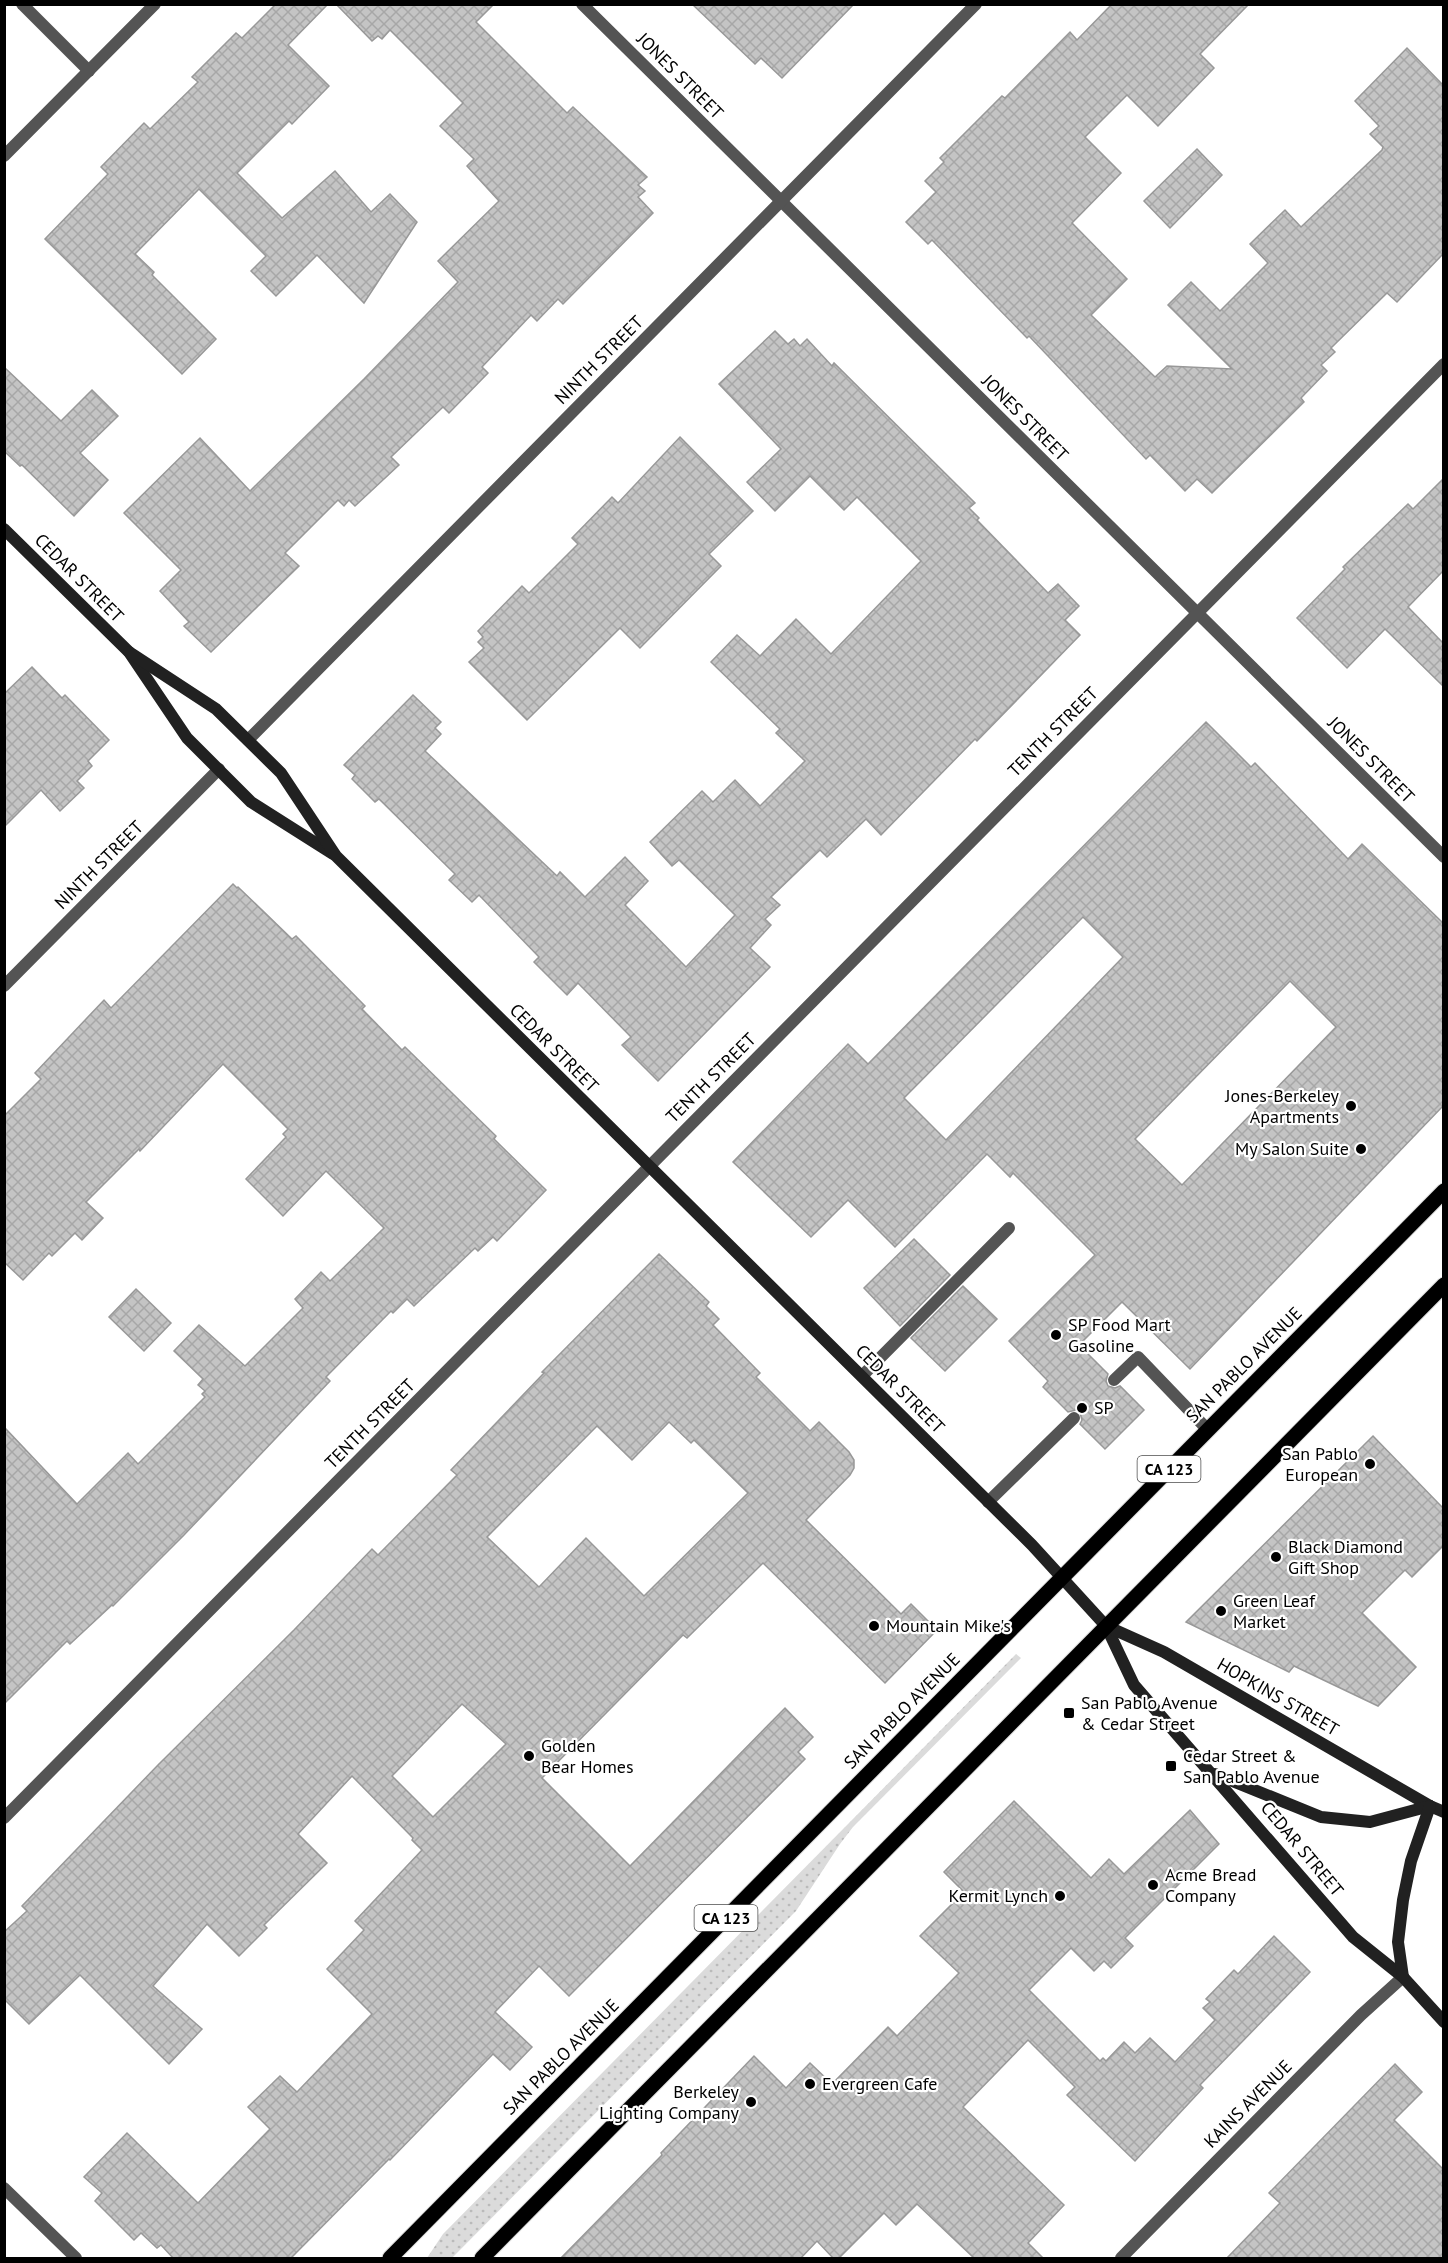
<svg xmlns="http://www.w3.org/2000/svg" width="1448" height="2263" viewBox="0 0 1448 2263" font-family="'PT Sans',sans-serif">
  <style>
    .grass { fill: url(#grass-dots) }
    .building { fill: url(#building-cross-hatch); stroke: #989898; stroke-width: 1.5; fill-rule: evenodd }
    .lines { fill: none; stroke-linecap: round; stroke-linejoin: round }
    .primary-casing { stroke: #dbdbdb; stroke-width: 17 }
    .lane { stroke: #545454; stroke-width: 12 }
    .street { stroke: #545454; stroke-width: 12 }
    .secondary { stroke: #212121; stroke-width: 12 }
    .primary { stroke: #000; stroke-width: 15 }
    .poi-dot { fill: #000; stroke: #fff; stroke-width: 2 }
    .labels { text-anchor: middle; stroke-width: 4.5; stroke-linejoin: round; paint-order: stroke }
    .shield { fill: #fff; stroke: #4c4c4c; stroke-width: 1.5 }
    .shield-label { font-size: 16px; font-weight: bold; fill: #000 }
    .street-label { font-size: 18px; fill: #000; stroke: #fff }
    .poi-label { font-size: 18px; fill: #000; stroke: #fff; text-anchor: start }
  </style>
  <defs>
    <pattern id="grass-dots" width="8" height="8" patternUnits="userSpaceOnUse" patternTransform="scale(1.5)"><rect width="8" height="8" fill="#dbdbdb"/><path d="M2 2h.1M6 6h.1" fill="none" stroke="#bababa" stroke-width="1.8" stroke-linecap="round"/></pattern>
    <pattern id="building-cross-hatch" width="8" height="8" patternUnits="userSpaceOnUse" patternTransform="scale(1.5)"><rect width="8" height="8" fill="#c4c4c4"/><path d="M0 0l8 8M0 8l8-8" fill="none" stroke="#a7a7a7"/></pattern>
  </defs>
  <rect width="100%" height="100%" fill="#fff"/>
  <path class="grass" d="M1016,1654L1021,1658L853,1827L840,1844L796,1911L452,2258H427L443,2234Z"/>
  <g class="building">
    <path d="M276,4H328L288,45L329,86L292,124L289,121L237,173L282,218L335,171L371,212L390,194L417,222L364,303L317,255L276,296L251,271L266,256L199,189L135,254L154,272L152,275L216,339L182,374L45,239L108,174L101,167L144,123L150,129L198,82L192,77L236,33L242,38Z"/>
    <path d="M336,4H494L476,22L567,113L573,107L647,177L638,185L645,191L638,197L653,213L563,304L558,299L537,321L531,315L482,367L488,373L449,413L443,407L391,457L399,465L355,506L349,500L344,506L338,500L285,553L299,566L211,652L184,626L189,622L160,591L181,570L124,513L200,438L250,491L364,379L458,282L438,261L499,201L467,166L474,159L440,126L463,103L390,30L382,39L378,36L372,41Z"/>
    <path d="M692,4H854L782,78L761,58L755,64Z"/>
    <path d="M1112,4H1249L1200,54L1214,68L1158,126L1127,95L1085,137L1121,173L1072,223L1127,279L1091,315L1155,377L1167,366L1232,369L1168,305L1191,282L1220,311L1268,263L1250,244L1285,210L1301,227L1382,150L1383,147L1370,134L1379,126L1355,101L1407,48L1443,85V254L1397,302L1387,293L1331,348L1335,352L1321,365L1327,371L1301,398L1304,402L1212,493L1197,479L1185,491L1150,455L1146,459L1029,336L1027,338L932,240L928,244L906,222L936,192L925,181L944,162L940,158L1002,96L1005,98L1070,32L1077,40Z"/>
    <path d="M1197,149L1222,175L1170,228L1144,201Z"/>
    <path d="M775,331L788,344L794,339L800,346L807,339L832,366L834,363L975,503L969,508L979,518L977,520L1048,593L1058,584L1079,606L1065,620L1080,635L977,741L975,739L881,835L866,819L827,857L820,850L771,897L780,905L765,919L771,925L750,948L770,967L658,1081L622,1045L631,1037L578,983L567,995L534,962L539,957L479,895L472,902L449,880L455,874L379,799L375,802L352,779L355,775L344,765L413,695L441,722L435,728L441,734L425,751L557,876L560,872L585,897L625,857L648,881L625,905L686,967L735,915L679,860L672,866L650,842L702,791L713,802L735,780L760,806L805,761L776,733L780,729L711,662L737,635L760,656L796,619L831,654L921,561L857,497L844,510L810,476L775,511L747,482L781,449L719,384Z"/>
    <path d="M4,367L61,421L92,390L118,416L80,453L108,480L74,516L22,465L20,466L4,451Z"/>
    <path d="M680,437L753,511L709,554L721,566L640,648L620,628L527,720L469,662L484,648L478,642L483,637L478,631L522,586L529,593L578,544L572,538L612,497L618,503Z"/>
    <path d="M1443,479V571L1408,607L1443,643V686L1385,629L1347,668L1297,618L1345,569L1343,567L1408,504L1413,509Z"/>
    <path d="M32,667L62,698L65,695L109,740L88,761L92,766L77,781L84,788L60,811L41,790L4,827V694Z"/>
    <path d="M1206,722L1251,767L1255,763L1348,859L1362,844L1443,923V1106L1190,1369L1122,1302L1079,1345L1108,1374L1106,1381L1108,1386L1115,1388L1120,1386L1144,1410L1105,1449L1080,1424L1082,1420L1080,1413L1076,1410L1068,1412L1043,1387L1048,1381L1009,1341L1095,1255L1013,1173L1010,1177L987,1154L895,1247L848,1200L811,1237L733,1162L848,1044L868,1064ZM1083,917L1123,957L946,1140L904,1098ZM1290,981L1336,1027L1182,1185L1135,1139Z"/>
    <path d="M233,884L237,888L238,887L292,939L296,936L365,1006L362,1009L402,1050L405,1047L496,1136L494,1139L546,1190L497,1241L493,1237L478,1251L475,1248L414,1306L407,1299L393,1313L391,1311L326,1377L330,1381L184,1535L113,1606L112,1605L70,1644L67,1641L4,1704V1427L77,1504L128,1453L138,1464L205,1397L202,1394L205,1391L198,1385L203,1379L174,1351L199,1325L245,1366L303,1308L295,1299L321,1272L330,1281L384,1228L326,1171L283,1216L246,1179L286,1137L283,1134L288,1129L223,1064L140,1151L139,1149L86,1202L103,1218L82,1240L75,1233L52,1256L49,1253L23,1280L4,1262V1116L41,1079L35,1073L104,1000L111,1008Z"/>
    <path d="M914,1239L950,1275L900,1326L864,1288Z"/>
    <path d="M659,1254L709,1302L706,1306L719,1319L713,1325L760,1373L756,1377L810,1431L819,1422L849,1452L854,1460V1468L850,1475L806,1520L901,1614L911,1604L937,1630L885,1683L763,1563L687,1638L683,1635L542,1778L630,1866L785,1708L813,1737L798,1752L805,1759L569,1996L539,1966L495,2012L532,2047L510,2070L493,2054L390,2160L389,2159L290,2259H174L161,2245L157,2248L141,2233L134,2240L95,2201L102,2193L84,2177L127,2133L198,2203L270,2129L248,2107L280,2076L297,2092L372,2014L327,1969L364,1930L355,1921L422,1850L412,1840L413,1838L352,1776L298,1834L327,1863L264,1925L267,1928L239,1956L207,1924L153,1986L202,2029L169,2064L80,1975L29,2024L4,1999V1932L27,1911L22,1906L158,1765L294,1630L372,1549L378,1555L457,1475L451,1470L544,1373L542,1372ZM669,1422L691,1443L694,1440L748,1493L644,1596L586,1538L539,1587L487,1537L597,1426L632,1460ZM462,1704L506,1744L433,1817L392,1776Z"/>
    <path d="M963,1286L997,1319L945,1371L911,1338Z"/>
    <path d="M136,1289L171,1323L144,1351L109,1317Z"/>
    <path d="M1373,1436L1443,1508V1546L1412,1577L1405,1570L1362,1613L1416,1667L1378,1706L1294,1666L1289,1672L1186,1622Z"/>
    <path d="M1014,1801L1091,1878L1109,1859L1124,1874L1190,1810L1219,1844L1125,1938L1133,1946L1111,1968L1104,1961L1094,1971L1071,1948L1029,1990L1100,2061L1103,2058L1106,2061L1124,2042L1135,2053L1150,2038L1175,2062L1215,2020L1203,2008L1210,2002L1206,1999L1234,1970L1238,1974L1274,1936L1310,1972L1200,2085L1203,2088L1135,2161L1067,2095L1075,2087L1028,2040L963,2107L1064,2205L1028,2243L1044,2259H975L917,2204L896,2225L884,2213L838,2259H834L817,2241L800,2259H560L662,2155L661,2153L754,2056L786,2088L810,2063L832,2084L888,2027L897,2036L959,1973L920,1936L964,1892L944,1872Z"/>
    <path d="M1395,2064L1422,2092L1394,2120L1443,2169V2259H1226L1280,2203L1269,2193Z"/>
  </g>
  <g class="lines">
    <g class="primary-casing">
      <g id="primary">
        <path d="M390,2258L1444,1191"/>
        <path d="M482,2258L1444,1285"/>
      </g>
    </g>
    <g class="lane">
      <path d="M862,1376L1009,1228"/>
      <path d="M1114,1380L1138,1357L1208,1430"/>
      <path d="M988,1502L1074,1418"/>
    </g>
    <g class="street">
      <path d="M22,4L89,71"/>
      <path d="M582,4L1444,857"/>
      <path d="M4,156L155,4"/>
      <path d="M248,740L976,4"/>
      <path d="M4,986L219,769"/>
      <path d="M4,1818L1444,364"/>
      <path d="M4,2188L76,2258"/>
      <path d="M1121,2258L1361,2015L1403,1977"/>
    </g>
    <g class="secondary">
      <path d="M4,529L129,652L187,738L251,802L333,854"/>
      <path d="M129,652L216,709L281,773L336,856L1032,1545L1106,1626L1134,1685L1353,1937L1403,1977L1444,2022"/>
      <path d="M1106,1626L1164,1652L1430,1806L1444,1812"/>
      <path d="M1215,1774L1321,1817L1370,1822L1430,1806"/>
      <path d="M1403,1977L1398,1942L1403,1900L1411,1861L1430,1806"/>
    </g>
    <use href="#primary" class="primary"/>
  </g>
  <g class="poi-dot">
    <circle cx="1351" cy="1106" r="6"/>
    <circle cx="1361" cy="1149" r="6"/>
    <circle cx="1056" cy="1335" r="6"/>
    <circle cx="1082" cy="1408" r="6"/>
    <circle cx="1370" cy="1464" r="6"/>
    <circle cx="1276" cy="1557" r="6"/>
    <circle cx="1221" cy="1611" r="6"/>
    <circle cx="874" cy="1626" r="6"/>
    <rect x="1063" y="1707" width="12" height="12" rx="3"/>
    <circle cx="529" cy="1756" r="6"/>
    <rect x="1165" y="1760" width="12" height="12" rx="3"/>
    <circle cx="1153" cy="1885" r="6"/>
    <circle cx="1060" cy="1896" r="6"/>
    <circle cx="810" cy="2084" r="6"/>
    <circle cx="751" cy="2102" r="6"/>
  </g>
  <g class="labels">
    <g class="shield">
      <rect x="1137.5" y="1456" width="63" height="26" rx="4.5"/>
      <rect x="694.5" y="1905" width="63" height="26" rx="4.5"/>
    </g>
    <g class="shield-label">
      <text x="1169" y="1475">CA 123</text>
      <text x="726" y="1924">CA 123</text>
    </g>
    <g class="street-label">
      <text transform="translate(680 76) rotate(45)" y="6">JONES STREET</text>
      <text transform="translate(599 360) rotate(-45)" y="6">NINTH STREET</text>
      <text transform="translate(1025 418) rotate(45)" y="6">JONES STREET</text>
      <text transform="translate(79 578) rotate(45)" y="6">CEDAR STREET</text>
      <text transform="translate(1053 732) rotate(-45)" y="6">TENTH STREET</text>
      <text transform="translate(1371 760) rotate(45)" y="6">JONES STREET</text>
      <text transform="translate(99 865) rotate(-45)" y="6">NINTH STREET</text>
      <text transform="translate(554 1048) rotate(45)" y="6">CEDAR STREET</text>
      <text transform="translate(711 1078) rotate(-45)" y="6">TENTH STREET</text>
      <text transform="translate(1244 1365) rotate(-45)" y="6">SAN PABLO AVENUE</text>
      <text transform="translate(900 1389) rotate(45)" y="6">CEDAR STREET</text>
      <text transform="translate(370 1424) rotate(-45)" y="6">TENTH STREET</text>
      <text transform="translate(1278 1697) rotate(30)" y="6">HOPKINS STREET</text>
      <text transform="translate(902 1711) rotate(-45)" y="6">SAN PABLO AVENUE</text>
      <text transform="translate(1302 1849) rotate(50)" y="6">CEDAR STREET</text>
      <text transform="translate(561 2057) rotate(-45)" y="6">SAN PABLO AVENUE</text>
      <text transform="translate(1248 2104) rotate(-45)" y="6">KAINS AVENUE</text>
    </g>
    <g class="poi-label">
      <text x="1339" y="1102" text-anchor="end">Jones-Berkeley<tspan x="1339" dy="21">Apartments</tspan></text>
      <text x="1349" y="1155" text-anchor="end">My Salon Suite</text>
      <text x="1068" y="1331">SP Food Mart<tspan x="1068" dy="21">Gasoline</tspan></text>
      <text x="1094" y="1414">SP</text>
      <text x="1358" y="1460" text-anchor="end">San Pablo<tspan x="1358" dy="21">European</tspan></text>
      <text x="1288" y="1553">Black Diamond<tspan x="1288" dy="21">Gift Shop</tspan></text>
      <text x="1233" y="1607">Green Leaf<tspan x="1233" dy="21">Market</tspan></text>
      <text x="886" y="1632">Mountain Mike's</text>
      <text x="1081" y="1709">San Pablo Avenue<tspan x="1081" dy="21">&amp; Cedar Street</tspan></text>
      <text x="541" y="1752">Golden<tspan x="541" dy="21">Bear Homes</tspan></text>
      <text x="1183" y="1762">Cedar Street &amp;<tspan x="1183" dy="21">San Pablo Avenue</tspan></text>
      <text x="1165" y="1881">Acme Bread<tspan x="1165" dy="21">Company</tspan></text>
      <text x="1048" y="1902" text-anchor="end">Kermit Lynch</text>
      <text x="822" y="2090">Evergreen Cafe</text>
      <text x="739" y="2098" text-anchor="end">Berkeley<tspan x="739" dy="21">Lighting Company</tspan></text>
    </g>
  </g>
  <rect width="1448" height="2263" fill="none" stroke="#000000" stroke-width="12"/>
</svg>
